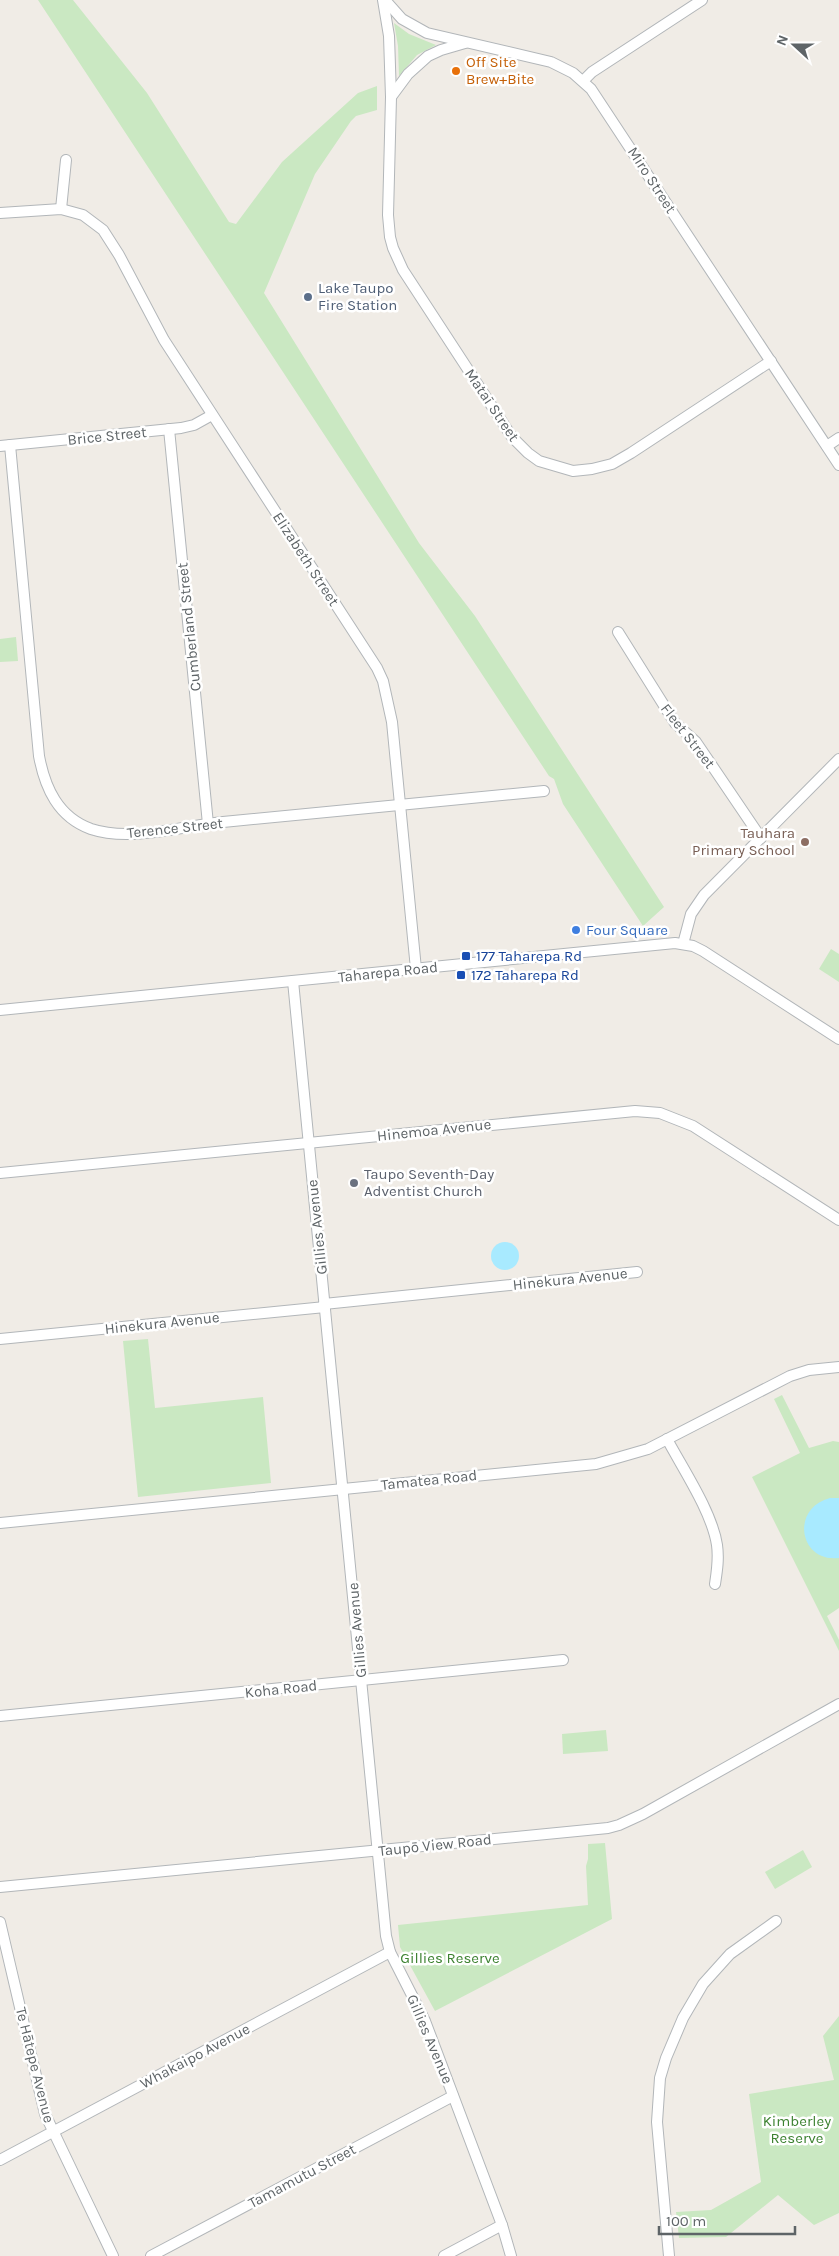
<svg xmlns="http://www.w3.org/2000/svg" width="839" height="2256" viewBox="0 0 839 2256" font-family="Karla,sans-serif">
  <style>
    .green { fill: #cae8c2 }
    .water { fill: #a8eaff }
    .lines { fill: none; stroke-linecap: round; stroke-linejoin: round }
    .minor-casing { stroke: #b2b6b9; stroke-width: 12 }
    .minor { stroke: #fff; stroke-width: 10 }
    .food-dot { fill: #e8710a; stroke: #fff; stroke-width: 2 }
    .service-dot { fill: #5c6f8a; stroke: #fff; stroke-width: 2 }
    .education-dot { fill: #8d6e63; stroke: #fff; stroke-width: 2 }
    .shop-dot { fill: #3f7fe0; stroke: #fff; stroke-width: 2 }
    .transit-dot { fill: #1a4fb4; stroke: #fff; stroke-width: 2 }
    .worship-dot { fill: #6b7280; stroke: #fff; stroke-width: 2 }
    .labels { text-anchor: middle; stroke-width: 5; stroke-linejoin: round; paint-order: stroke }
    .food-label { font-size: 15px; fill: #c56008; stroke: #fff; text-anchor: start }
    .street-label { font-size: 15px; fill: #5e6467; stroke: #fff }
    .service-label { font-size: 15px; fill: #4e5e75; stroke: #fff; text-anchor: start }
    .education-label { font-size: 15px; fill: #785e54; stroke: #fff; text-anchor: end }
    .shop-label { font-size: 15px; fill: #366cbe; stroke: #fff; text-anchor: start }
    .transit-label { font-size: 15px; fill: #164399; stroke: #fff; text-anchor: start }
    .worship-label { font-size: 15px; fill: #5b616d; stroke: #fff; text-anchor: start }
    .park-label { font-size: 15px; fill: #3d8231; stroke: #fff }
  </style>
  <rect width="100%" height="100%" fill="#f0ece6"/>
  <g class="green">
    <path d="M38,0H73L147,93L229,222L236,224L282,162L358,93L377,86V110L356,116L351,121L315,174L264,293L419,543L475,616L664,907L643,926L563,804L554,779L549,776Z"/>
    <path d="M394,23L409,34L436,45L417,55L399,76L398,46Z"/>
    <path d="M16,637L18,661L0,662V639Z"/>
    <path d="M831,949L839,954V982L819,969Z"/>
    <path d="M148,1339L155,1408L263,1397L271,1483L138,1497L123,1341Z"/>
    <path d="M782,1395L809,1448L833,1441L839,1442V1608L827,1616L839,1640V1651L752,1477L800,1453L774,1399Z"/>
    <path d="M606,1730L608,1751L563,1754L562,1734Z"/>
    <path d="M605,1843L612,1919L435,2011L400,1947L398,1925L588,1905L586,1866L588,1859V1844Z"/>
    <path d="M803,1850L812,1867L775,1889L765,1872Z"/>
    <path d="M839,2016V2213L814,2225L778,2195L726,2237L679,2238L676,2212L711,2210L761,2182L749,2094L834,2080L823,2036Z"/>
  </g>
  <g class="water">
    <circle cx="505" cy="1256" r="14"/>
    <path d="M830,1498H839V1558C799,1563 790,1508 830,1498Z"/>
  </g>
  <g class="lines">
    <g class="minor-casing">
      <g id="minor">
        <path d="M383,0L389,36L391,97"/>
        <path d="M385,0L402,19L427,33L551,62L573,73L591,89L839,465"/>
        <path d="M465,43L441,50L428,56L408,74L391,97L388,215L390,237L393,248L403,270L512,437L528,453L539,461L573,471L592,469L612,464L631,453L771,361"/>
        <path d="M583,81L592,72L702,0"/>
        <path d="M61,209L66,160"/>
        <path d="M0,213L61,209L83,215L103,230L119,255L164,340L377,668L383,681L392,722L416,969"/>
        <path d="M169,429L208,824"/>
        <path d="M10,445L39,756C45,788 58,817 91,829C130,842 183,826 223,822C330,812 437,801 544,791"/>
        <path d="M0,446L181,428L194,425L212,415"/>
        <path d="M827,446L839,438"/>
        <path d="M618,632L675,723L696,742L761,838"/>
        <path d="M683,944L691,914L704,895L839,759"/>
        <path d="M293,981L386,1936L390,1952L425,2021L502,2225L511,2256"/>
        <path d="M0,1010L675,943L693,946L703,951L839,1039"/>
        <path d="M0,1173L635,1111L660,1113L693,1126L839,1220"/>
        <path d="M324,1304L637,1272"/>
        <path d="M0,1339L325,1307"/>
        <path d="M667,1439C683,1469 712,1512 717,1545C719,1559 717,1571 715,1584"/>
        <path d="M0,1523L596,1464L648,1449L790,1376L809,1370L839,1367"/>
        <path d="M0,1716L563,1660"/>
        <path d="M0,1887L608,1828L619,1825L643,1814L839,1704"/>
        <path d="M0,1922L45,2114L113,2256"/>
        <path d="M0,2160L390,1952"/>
        <path d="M151,2256L453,2096"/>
        <path d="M444,2256L502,2225"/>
        <path d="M669,2256L657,2122L660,2078L666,2058L683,2018L703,1984L730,1954L776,1921"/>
      </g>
    </g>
    <use href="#minor" class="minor"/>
  </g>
  <circle class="food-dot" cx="456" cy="71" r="5"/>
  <circle class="service-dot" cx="308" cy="297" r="5"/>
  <circle class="education-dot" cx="805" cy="842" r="5"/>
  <circle class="shop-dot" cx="576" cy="930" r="5"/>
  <g class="transit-dot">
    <rect x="461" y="951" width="10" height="10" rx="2.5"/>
    <rect x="456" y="970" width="10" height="10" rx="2.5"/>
  </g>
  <circle class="worship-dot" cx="354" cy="1183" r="5"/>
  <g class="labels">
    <g class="food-label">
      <text x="466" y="67">Off Site<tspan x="466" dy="17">Brew+Bite</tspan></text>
    </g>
    <g class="street-label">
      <text transform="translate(652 180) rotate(57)" y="5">Miro Street</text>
      <text transform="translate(492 405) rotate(56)" y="5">Mataī Street</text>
      <text transform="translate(107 436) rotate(-6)" y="5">Brice Street</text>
      <text transform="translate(306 559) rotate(57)" y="5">Elizabeth Street</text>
      <text transform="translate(189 627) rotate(-96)" y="5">Cumberland Street</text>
      <text transform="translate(688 736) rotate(52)" y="5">Fleet Street</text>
      <text transform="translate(175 828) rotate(-6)" y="5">Terence Street</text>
      <text transform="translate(388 972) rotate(-6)" y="5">Taharepa Road</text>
      <text transform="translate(434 1130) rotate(-6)" y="5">Hinemoa Avenue</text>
      <text transform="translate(317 1227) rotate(-96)" y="5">Gillies Avenue</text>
      <text transform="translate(570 1279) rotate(-6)" y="5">Hinekura Avenue</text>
      <text transform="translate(162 1323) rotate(-6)" y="5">Hinekura Avenue</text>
      <text transform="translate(429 1480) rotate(-6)" y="5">Tamatea Road</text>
      <text transform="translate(357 1630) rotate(-95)" y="5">Gillies Avenue</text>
      <text transform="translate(281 1689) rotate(-6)" y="5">Koha Road</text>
      <text transform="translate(435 1845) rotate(-6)" y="5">Taupō View Road</text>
      <text transform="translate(430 2039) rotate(67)" y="5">Gillies Avenue</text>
      <text transform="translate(195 2056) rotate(-28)" y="5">Whakaipo Avenue</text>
      <text transform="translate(35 2065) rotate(76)" y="5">Te Hātepe Avenue</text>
      <text transform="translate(302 2176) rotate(-28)" y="5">Tamamutu Street</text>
    </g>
    <g class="service-label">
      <text x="318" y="293">Lake Taupo<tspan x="318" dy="17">Fire Station</tspan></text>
    </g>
    <g class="education-label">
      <text x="795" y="838">Tauhara<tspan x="795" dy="17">Primary School</tspan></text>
    </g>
    <g class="shop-label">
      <text x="586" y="935">Four Square</text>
    </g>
    <g class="transit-label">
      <text x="476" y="961">177 Taharepa Rd</text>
      <text x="471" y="980">172 Taharepa Rd</text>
    </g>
    <g class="worship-label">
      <text x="364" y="1179">Taupo Seventh-Day<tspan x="364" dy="17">Adventist Church</tspan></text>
    </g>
    <g class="park-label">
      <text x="450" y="1963">Gillies Reserve</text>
      <text x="797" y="2126">Kimberley<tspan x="797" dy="17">Reserve</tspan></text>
    </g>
  </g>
  <g transform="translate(794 45) rotate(291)" stroke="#ffffff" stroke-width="4" paint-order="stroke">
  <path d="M0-4L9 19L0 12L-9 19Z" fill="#5e6467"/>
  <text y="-8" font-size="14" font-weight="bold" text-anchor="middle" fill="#5e6467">N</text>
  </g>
  <path d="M659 2226v8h136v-8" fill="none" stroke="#5e6467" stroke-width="2.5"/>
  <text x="666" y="2226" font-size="15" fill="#5e6467" stroke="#ffffff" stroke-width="4" paint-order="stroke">100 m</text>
</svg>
